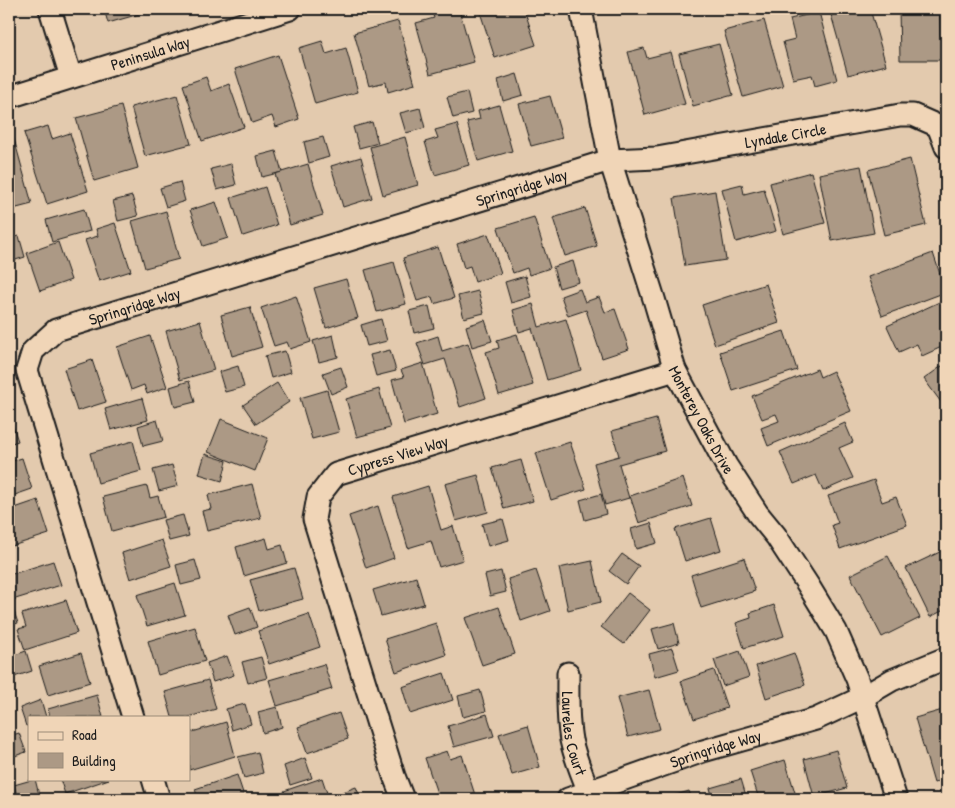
<svg xmlns="http://www.w3.org/2000/svg" width="955" height="808" viewBox="0 0 955 808" font-family="'Patrick Hand',sans-serif">
  <style>
    .building { fill: #ac9985; stroke: #1c1c1c }
    .lines { fill: none; stroke-linecap: round; stroke-linejoin: round }
    .street-casing { stroke: #1c1c1c; stroke-width: 25 }
    .street { stroke: #f0d5b7; stroke-width: 21 }
    .labels { text-anchor: middle; stroke-width: 4.5; stroke-linejoin: round; paint-order: stroke }
    .street-label { font-size: 16px; fill: #1c1c1c; stroke: #f0d5b7 }
  </style>
  <rect width="100%" height="100%" fill="#e3caae"/>
  <filter id="ink" filterUnits="userSpaceOnUse"><feTurbulence type="fractalNoise" baseFrequency=".02" numOctaves="2"/><feDisplacementMap in="SourceGraphic" scale="10" xChannelSelector="R" yChannelSelector="G"/><feConvolveMatrix kernelMatrix="1 2 1 2 8 2 1 2 1" color-interpolation-filters="sRGB"/></filter>
  <g filter="url(#ink)">
    <g class="building">
      <path d="M104,9H157L108,23Z"/>
      <path d="M431,9H459L474,62L430,74L416,23L434,18Z"/>
      <path d="M479,9H524L536,45L495,58Z"/>
      <path d="M840,9H870L886,65L848,75L830,11Z"/>
      <path d="M899,9H940L941,60H900Z"/>
      <path d="M819,12L837,80L815,86L812,75L793,79L783,42L795,39L790,19Z"/>
      <path d="M764,20L783,86L743,97L724,31Z"/>
      <path d="M398,21L415,84L388,92L386,82L369,86L354,33Z"/>
      <path d="M322,41L326,54L346,48L358,92L315,104L299,48Z"/>
      <path d="M719,44L733,95L693,106L679,54Z"/>
      <path d="M644,48L647,58L671,52L685,104L645,115L628,52Z"/>
      <path d="M278,55L299,119L276,127L272,116L252,123L235,69Z"/>
      <path d="M517,74L523,95L503,101L498,80Z"/>
      <path d="M206,77L211,91L229,84L244,127L202,141L183,85Z"/>
      <path d="M467,92L472,113L453,118L447,97Z"/>
      <path d="M177,95L191,144L145,156L131,107Z"/>
      <path d="M550,96L562,138L531,146L519,104Z"/>
      <path d="M499,105L512,151L478,161L467,122L480,119L478,111Z"/>
      <path d="M121,106L138,168L94,181L76,118Z"/>
      <path d="M420,108L425,128L406,133L400,113Z"/>
      <path d="M372,122L378,143L359,148L353,127Z"/>
      <path d="M457,124L469,165L435,175L425,142L438,138L435,130Z"/>
      <path d="M48,126L52,139L70,133L88,191L47,204L24,133Z"/>
      <path d="M323,137L329,157L309,163L304,142Z"/>
      <path d="M405,137L418,185L383,195L370,147Z"/>
      <path d="M14,139L32,204L9,210V140Z"/>
      <path d="M276,151L282,172L262,177L257,156Z"/>
      <path d="M361,157L372,198L343,207L331,166Z"/>
      <path d="M910,159L926,225L884,235L868,170Z"/>
      <path d="M231,164L236,185L217,190L211,169Z"/>
      <path d="M308,164L323,215L290,225L275,174Z"/>
      <path d="M861,166L874,233L832,241L819,174Z"/>
      <path d="M811,172L825,223L783,234L770,183Z"/>
      <path d="M180,182L185,201L166,207L160,188Z"/>
      <path d="M742,184L744,194L764,189L776,231L736,242L722,189Z"/>
      <path d="M265,187L277,225L243,236L231,198Z"/>
      <path d="M715,191L726,260L685,266L674,198Z"/>
      <path d="M132,196L138,216L118,221L113,201Z"/>
      <path d="M216,202L228,238L203,246L190,210Z"/>
      <path d="M585,208L597,246L565,256L553,218Z"/>
      <path d="M84,209L90,231L52,242L46,220Z"/>
      <path d="M166,211L179,259L145,268L132,221Z"/>
      <path d="M534,217L550,268L529,275L527,268L513,273L498,228Z"/>
      <path d="M115,223L131,271L99,281L85,240L98,236L96,229Z"/>
      <path d="M488,234L501,273L475,282L470,266L464,268L457,244Z"/>
      <path d="M19,236L25,257L9,262V239Z"/>
      <path d="M58,242L71,280L40,291L27,253Z"/>
      <path d="M438,247L454,298L434,304L432,297L417,301L403,258Z"/>
      <path d="M933,253L946,292L882,316L868,277Z"/>
      <path d="M573,261L579,282L559,288L553,267Z"/>
      <path d="M394,262L406,304L377,312L365,270Z"/>
      <path d="M525,276L531,297L511,303L505,282Z"/>
      <path d="M346,279L358,318L326,328L314,288Z"/>
      <path d="M766,284L779,323L715,345L702,305Z"/>
      <path d="M580,289L585,302L599,297L605,312L615,309L629,349L602,358L586,310L568,316L561,296Z"/>
      <path d="M478,291L484,313L464,318L458,296Z"/>
      <path d="M296,296L311,342L290,349L287,342L274,346L261,308Z"/>
      <path d="M946,299V345L922,356L917,344L899,352L887,326Z"/>
      <path d="M533,304L539,327L566,319L581,370L547,380L532,328L519,332L513,310Z"/>
      <path d="M429,306L434,328L414,333L409,311Z"/>
      <path d="M250,307L262,347L232,356L221,315Z"/>
      <path d="M381,319L387,341L367,346L361,325Z"/>
      <path d="M485,320L492,341L472,347L466,326Z"/>
      <path d="M200,321L214,370L180,380L166,331Z"/>
      <path d="M784,331L797,370L733,391L720,352Z"/>
      <path d="M517,334L533,385L499,395L486,352L499,348L497,340Z"/>
      <path d="M333,335L338,357L319,362L313,341Z"/>
      <path d="M150,336L167,387L147,394L144,385L131,390L117,347Z"/>
      <path d="M438,336L442,351L468,343L486,398L460,407L445,359L425,365L417,343Z"/>
      <path d="M390,350L396,371L376,376L370,355Z"/>
      <path d="M285,351L291,372L271,378L265,356Z"/>
      <path d="M92,360L106,402L77,411L64,369Z"/>
      <path d="M423,363L437,414L404,424L392,380L404,377L401,370Z"/>
      <path d="M946,363V409L924,379Z"/>
      <path d="M238,366L244,387L225,392L219,372Z"/>
      <path d="M341,367L348,387L331,394L323,373Z"/>
      <path d="M817,369L820,377L833,371L851,411L768,446L761,428L779,421L776,414L762,419L752,396Z"/>
      <path d="M189,381L195,402L175,407L170,387Z"/>
      <path d="M277,383L289,402L256,424L243,405Z"/>
      <path d="M379,389L390,428L357,437L346,399Z"/>
      <path d="M327,390L339,432L312,439L300,398Z"/>
      <path d="M142,398L148,420L111,430L105,409Z"/>
      <path d="M9,415L18,441L9,444Z"/>
      <path d="M221,419L268,438L255,471L208,452Z"/>
      <path d="M656,419L665,451L619,464L629,498L605,505L594,463L619,456L612,431Z"/>
      <path d="M157,420L163,441L143,446L138,426Z"/>
      <path d="M845,423L853,442L839,448L853,478L823,491L816,475L794,484L780,452Z"/>
      <path d="M133,441L141,471L98,483L90,453Z"/>
      <path d="M570,442L586,489L551,500L536,453Z"/>
      <path d="M205,454L227,461L222,481L199,474Z"/>
      <path d="M22,458L32,489L9,497V462Z"/>
      <path d="M521,460L533,501L504,509L492,468Z"/>
      <path d="M172,465L178,486L159,491L153,470Z"/>
      <path d="M478,475L488,512L456,521L445,484Z"/>
      <path d="M683,478L692,506L639,523L630,496Z"/>
      <path d="M874,480L882,502L896,497L907,525L840,549L832,525L838,523L828,496Z"/>
      <path d="M252,484L261,518L207,531L202,511L211,509L208,495Z"/>
      <path d="M147,486L150,498L158,496L164,517L112,531L103,497Z"/>
      <path d="M428,486L441,530L453,526L463,560L439,567L431,541L408,548L393,497Z"/>
      <path d="M601,494L606,514L585,520L580,500Z"/>
      <path d="M38,500L49,534L9,547V510Z"/>
      <path d="M378,506L394,558L366,568L349,516Z"/>
      <path d="M183,515L189,536L169,541L163,520Z"/>
      <path d="M711,518L721,550L685,561L675,529Z"/>
      <path d="M503,519L509,540L488,546L482,524Z"/>
      <path d="M651,523L657,543L636,549L631,529Z"/>
      <path d="M266,538L269,549L282,545L287,563L244,576L236,547Z"/>
      <path d="M162,540L171,566L130,579L122,553Z"/>
      <path d="M944,550L946,555V609L930,617L906,568Z"/>
      <path d="M622,554L639,566L626,584L609,571Z"/>
      <path d="M888,556L920,618L882,637L850,575Z"/>
      <path d="M744,558L755,591L701,608L691,575Z"/>
      <path d="M195,560L201,580L181,585L176,565Z"/>
      <path d="M53,561L61,585L9,601V575Z"/>
      <path d="M592,561L601,602L568,610L559,568Z"/>
      <path d="M294,568L303,599L259,611L250,580Z"/>
      <path d="M536,570L550,611L521,621L508,579Z"/>
      <path d="M501,571L506,592L490,596L485,575Z"/>
      <path d="M416,577L424,604L381,616L373,590Z"/>
      <path d="M175,583L185,615L147,626L137,595Z"/>
      <path d="M628,593L650,610L624,644L601,627Z"/>
      <path d="M66,600L77,633L25,650L18,629L26,627L22,614Z"/>
      <path d="M11,603L18,623L9,626V604Z"/>
      <path d="M774,605L784,636L744,648L736,623L751,618L750,613Z"/>
      <path d="M250,607L257,627L235,635L228,615Z"/>
      <path d="M499,607L515,654L482,665L465,618Z"/>
      <path d="M309,614L320,647L269,664L258,631Z"/>
      <path d="M436,623L446,655L396,672L385,639Z"/>
      <path d="M674,623L679,643L658,649L652,629Z"/>
      <path d="M195,627L205,661L158,675L148,641Z"/>
      <path d="M672,648L679,670L655,677L649,654Z"/>
      <path d="M26,651L32,671L11,678L9,671V657Z"/>
      <path d="M740,651L749,677L723,686L714,660Z"/>
      <path d="M81,653L90,682L48,695L39,666Z"/>
      <path d="M794,653L805,685L766,698L756,666Z"/>
      <path d="M227,656L234,675L213,682L207,663Z"/>
      <path d="M261,657L267,678L248,683L242,662Z"/>
      <path d="M324,664L332,689L277,706L269,680Z"/>
      <path d="M714,670L727,708L694,719L681,681Z"/>
      <path d="M444,673L453,700L410,714L402,687Z"/>
      <path d="M208,680L216,709L189,717H172L165,692Z"/>
      <path d="M480,690L486,711L463,717L458,696Z"/>
      <path d="M649,690L660,729L628,737L617,698Z"/>
      <path d="M97,695L103,717H50L48,709Z"/>
      <path d="M41,700L46,717H29V725L26,726L20,708Z"/>
      <path d="M245,704L251,724L232,730L226,709Z"/>
      <path d="M277,707L282,727L263,733L258,712Z"/>
      <path d="M946,709V779L934,783L915,718Z"/>
      <path d="M339,713L348,739L307,753L298,727Z"/>
      <path d="M487,714L494,736L454,747L448,726Z"/>
      <path d="M226,722L235,756L189,770V733Z"/>
      <path d="M528,725L540,767L512,775L499,734Z"/>
      <path d="M19,733L26,752L9,758V736Z"/>
      <path d="M836,750L847,788L814,797L804,759Z"/>
      <path d="M447,751L450,759L462,755L476,798L472,799H439L425,758Z"/>
      <path d="M258,752L263,773L244,778L238,757Z"/>
      <path d="M305,758L312,778L290,785L284,766Z"/>
      <path d="M785,760L797,799H759L750,771Z"/>
      <path d="M237,775L245,799H198L195,789Z"/>
      <path d="M322,778L329,799H287L284,791Z"/>
      <path d="M35,779L40,799H18L14,785Z"/>
      <path d="M60,779H109L65,794Z"/>
      <path d="M741,779L747,799H713L710,788Z"/>
      <path d="M356,787L361,799H336L335,795Z"/>
      <path d="M689,791L692,799H663Z"/>
    </g>
    <g class="lines">
      <g class="street-casing">
        <g id="street">
          <path d="M50,9L71,77"/>
          <path id="s1" d="M581,9L610,160L654,299L675,370L726,465L758,514L776,536L808,585L836,631L857,679L896,799"/>
          <path id="s2" d="M9,97L290,9"/>
          <path id="s3" d="M568,673C568,695 567,718 571,740C575,758 582,775 589,792"/>
          <path id="s4" d="M133,717L27,370L33,351L56,330L610,160L657,158L900,115H913L938,126L946,147"/>
          <path d="M153,779L159,799"/>
          <path id="s5" d="M403,799L394,776L314,519L318,497L336,474L675,370"/>
          <path id="s6" d="M568,799L703,751L816,719L863,697L892,680L946,658"/>
        </g>
      </g>
      <use href="#street" class="street"/>
    </g>
  </g>
  <g class="labels">
    <g class="street-label">
      <text dy="6" stroke="none"><textPath href="#s2" startOffset="148">Peninsula Way</textPath></text>
      <text dy="6" stroke="none"><textPath href="#s4" startOffset="1171">Lyndale Circle</textPath></text>
      <text dy="6" stroke="none"><textPath href="#s4" startOffset="901">Springridge Way</textPath></text>
      <text dy="6" stroke="none"><textPath href="#s4" startOffset="496">Springridge Way</textPath></text>
      <text dy="6" stroke="none"><textPath href="#s1" startOffset="430">Monterey Oaks Drive</textPath></text>
      <text dy="6" stroke="none"><textPath href="#s5" startOffset="410">Cypress View Way</textPath></text>
      <text dy="6" stroke="none"><textPath href="#s3" startOffset="61">Laureles Court</textPath></text>
      <text dy="6" stroke="none"><textPath href="#s6" startOffset="156">Springridge Way</textPath></text>
    </g>
  </g>
  <rect width="955" height="808" fill="none" stroke="#f0d5b7" stroke-width="30"/>
  <rect x="15" y="15" width="925" height="778" fill="none" stroke="#1c1c1c" stroke-width="2" filter="url(#ink)"/>
  <rect x="28" y="716" width="162" height="65" fill="#f0d5b7" stroke="#9b8b79"/>
  <rect x="38" y="732" width="25" height="8" fill="#f0d5b7" stroke="#9b8b79"/>
  <text x="72" y="740" font-size="15" fill="#1c1c1c">Road</text>
  <rect x="38" y="753" width="25" height="15" fill="#ac9985" stroke="#9b8b79"/>
  <text x="72" y="766" font-size="15" fill="#1c1c1c">Building</text>
</svg>
